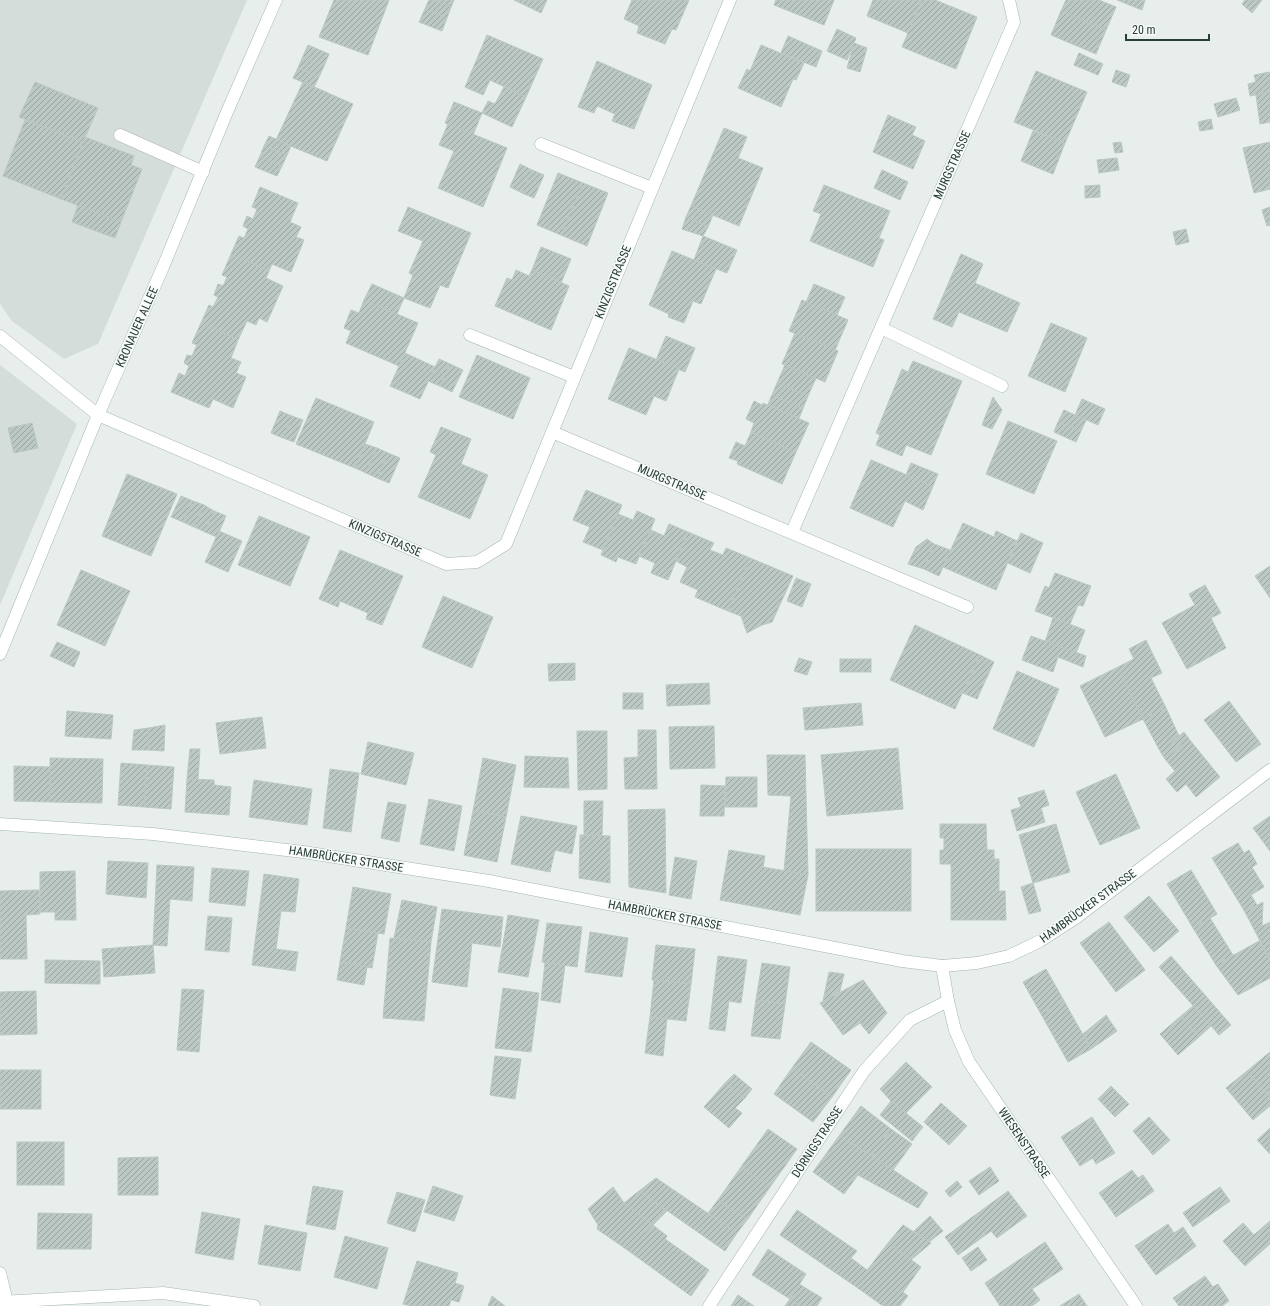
<svg xmlns="http://www.w3.org/2000/svg" width="1270" height="1306" viewBox="0 0 1270 1306" font-family="'Roboto Condensed',sans-serif">
  <style>
    .built { fill: #d5ddda }
    .building { fill: url(#building-hatch); stroke: #bac7c2 }
    .lines { fill: none; stroke-linecap: round; stroke-linejoin: round }
    .lane-casing { stroke: #aab6b2; stroke-width: 13 }
    .street-casing { stroke: #aab6b2; stroke-width: 13 }
    .secondary-casing { stroke: #a3b5b0; stroke-width: 13 }
    .lane { stroke: #fff; stroke-width: 12 }
    .street { stroke: #fff; stroke-width: 12 }
    .secondary { stroke: #fff; stroke-width: 12 }
    .labels { text-anchor: middle; stroke-width: 3; stroke-linejoin: round; paint-order: stroke }
    .street-label { font-size: 12px; fill: #273e39; stroke: #f7faf9 }
  </style>
  <defs>
    <pattern id="building-hatch" width="6" height="6" patternUnits="userSpaceOnUse"><rect width="6" height="6" fill="#bcc8c4"/><path d="M-1 1l2-2M0 6l6-6M5 7l2-2" fill="none" stroke="#99a4a0"/></pattern>
  </defs>
  <rect width="100%" height="100%" fill="#e7eeeb"/>
  <g class="built">
    <path d="M0,0H247L98,344L64,359L12,321L0,304Z"/>
    <path d="M0,365L77,424L0,605Z"/>
  </g>
  <g class="building">
    <path d="M334,0H389L368,55L319,37Z"/>
    <path d="M429,0H433L451,7L447,18L425,9Z"/>
    <path d="M433,0H454L451,7Z"/>
    <path d="M514,0H547L541,13Z"/>
    <path d="M632,0H689L676,30L672,29L665,44L637,33L639,26L624,19Z"/>
    <path d="M776,0H834L824,25L774,5Z"/>
    <path d="M873,0H922L908,33L867,16Z"/>
    <path d="M922,0H935L977,17L956,69L902,47Z"/>
    <path d="M1066,0H1099L1116,7L1106,30L1061,11Z"/>
    <path d="M1117,0H1145L1142,10Z"/>
    <path d="M1245,0H1262L1252,13L1242,4Z"/>
    <path d="M425,9L447,18L442,31L419,22Z"/>
    <path d="M1061,11L1106,30L1096,54L1051,35Z"/>
    <path d="M837,29L856,38L847,60L827,51Z"/>
    <path d="M487,35L543,59L526,97L490,80L483,95L465,87Z"/>
    <path d="M788,36L822,51L816,67L781,53Z"/>
    <path d="M854,43L867,48L860,72L847,68Z"/>
    <path d="M308,45L329,54L324,66L303,56Z"/>
    <path d="M761,45L804,63L796,80L793,79L781,107L738,88L747,69L750,71Z"/>
    <path d="M1079,53L1103,64L1098,75L1074,65Z"/>
    <path d="M303,56L324,66L319,77L298,68Z"/>
    <path d="M597,61L652,85L634,129L612,121L615,114L597,106L594,113L578,107Z"/>
    <path d="M298,68L319,77L314,87L293,78Z"/>
    <path d="M1116,70L1130,75L1126,87L1112,82Z"/>
    <path d="M1036,71L1087,92L1065,143L1014,122Z"/>
    <path d="M1270,72V92L1250,96L1248,84L1256,82L1254,75Z"/>
    <path d="M35,82L98,108L83,142L19,117Z"/>
    <path d="M303,82L353,104L327,161L276,140Z"/>
    <path d="M504,87L526,97L512,127L482,113L488,101L495,104Z"/>
    <path d="M1270,92V122L1260,124L1256,95Z"/>
    <path d="M1236,98L1240,110L1218,117L1214,104Z"/>
    <path d="M454,102L482,113L473,135L445,123Z"/>
    <path d="M888,115L916,127L912,135L925,141L913,169L873,152Z"/>
    <path d="M1211,119L1213,129L1200,131L1198,122Z"/>
    <path d="M25,120L83,142L61,199L3,176Z"/>
    <path d="M448,124L507,148L483,207L438,188L454,151L439,145Z"/>
    <path d="M724,128L747,137L738,158L763,168L739,226L691,206Z"/>
    <path d="M1033,131L1065,143L1053,174L1021,161Z"/>
    <path d="M269,136L291,146L287,155L264,146Z"/>
    <path d="M85,137L134,156L131,165L142,169L121,222L61,199Z"/>
    <path d="M1121,142L1123,152L1115,153L1113,143Z"/>
    <path d="M1270,142V189L1254,193L1243,148Z"/>
    <path d="M264,146L287,155L282,166L260,156Z"/>
    <path d="M260,156L282,166L277,176L255,167Z"/>
    <path d="M1117,158L1119,170L1099,173L1097,160Z"/>
    <path d="M520,164L532,170L522,193L510,187Z"/>
    <path d="M532,170L544,175L534,198L522,193Z"/>
    <path d="M882,170L908,182L900,200L874,188Z"/>
    <path d="M558,173L583,183L561,235L537,225Z"/>
    <path d="M583,183L608,193L587,246L561,235Z"/>
    <path d="M824,185L890,211L879,238L884,240L873,267L810,241L821,214L813,211Z"/>
    <path d="M1100,185V197L1085,198V186Z"/>
    <path d="M260,187L298,203L290,222L301,227L296,237L304,240L291,272L272,264L269,271L231,254L239,236L244,238L248,229L243,226L247,216L253,219L257,209L252,207Z"/>
    <path d="M78,205L121,222L115,238L72,222Z"/>
    <path d="M691,206L713,215L708,227L686,217Z"/>
    <path d="M408,207L471,233L448,288L440,285L430,308L404,298L413,275L409,273L423,241L398,231Z"/>
    <path d="M1270,207V225L1267,226L1262,210Z"/>
    <path d="M686,217L708,227L703,236L682,229Z"/>
    <path d="M1186,229L1189,242L1176,245L1173,232Z"/>
    <path d="M703,236L737,250L727,273L694,260Z"/>
    <path d="M541,247L571,259L561,283L532,270Z"/>
    <path d="M672,251L716,269L701,304L693,301L684,323L668,317L669,314L649,305Z"/>
    <path d="M231,254L269,271L266,278L283,286L267,322L259,318L256,325L247,321L238,340L201,323L209,305L213,307L218,297L214,295L218,284L223,286L227,277L222,275Z"/>
    <path d="M961,254L983,264L975,283L1020,303L1007,332L959,312L952,327L933,319Z"/>
    <path d="M516,270L529,276L532,270L569,286L551,330L495,306L507,278L512,280Z"/>
    <path d="M372,284L404,298L397,314L364,300Z"/>
    <path d="M814,284L845,297L837,315L806,302Z"/>
    <path d="M364,300L418,323L399,366L346,343L351,331L344,328L351,310L359,313Z"/>
    <path d="M802,300L848,320L835,350L789,331Z"/>
    <path d="M201,323L238,340L231,358L241,362L236,373L246,377L233,408L213,399L209,408L171,392L179,373L185,376L189,366L184,363L187,355L192,356L197,345L192,343Z"/>
    <path d="M1051,323L1087,338L1065,392L1028,376Z"/>
    <path d="M795,333L838,351L825,382L782,364Z"/>
    <path d="M666,336L695,348L685,372L656,360Z"/>
    <path d="M629,348L679,369L666,401L654,396L646,415L608,399Z"/>
    <path d="M405,353L435,367L420,399L390,386Z"/>
    <path d="M477,355L530,378L513,419L459,397Z"/>
    <path d="M439,359L450,364L440,386L428,381Z"/>
    <path d="M913,361L962,381L931,455L906,445L902,456L876,445L880,435L876,433L902,369L908,372Z"/>
    <path d="M450,364L463,370L452,392L440,386Z"/>
    <path d="M785,365L816,378L808,396L777,383Z"/>
    <path d="M777,383L808,396L799,418L768,405Z"/>
    <path d="M772,395L803,408L799,418L768,405Z"/>
    <path d="M993,397L1002,410L992,429L982,425Z"/>
    <path d="M316,398L374,422L355,468L296,444Z"/>
    <path d="M1082,399L1105,409L1098,425L1075,415Z"/>
    <path d="M754,401L762,405L763,403L809,423L796,452L751,432L754,423L746,419Z"/>
    <path d="M1064,410L1086,420L1081,431L1058,422Z"/>
    <path d="M280,411L292,416L283,438L271,433Z"/>
    <path d="M292,416L303,420L294,442L283,438Z"/>
    <path d="M1008,421L1057,441L1034,494L986,474Z"/>
    <path d="M1058,422L1081,431L1076,442L1054,432Z"/>
    <path d="M32,423L38,448L14,453L8,428Z"/>
    <path d="M441,427L471,439L461,464L488,475L470,519L418,497L436,455L430,452Z"/>
    <path d="M751,432L796,452L782,484L737,464L738,461L729,458L736,442L745,446Z"/>
    <path d="M365,444L377,448L366,473L355,468Z"/>
    <path d="M377,448L388,453L377,478L366,473Z"/>
    <path d="M388,453L400,458L389,483L377,478Z"/>
    <path d="M871,460L933,486L923,510L905,501L893,527L850,508Z"/>
    <path d="M911,463L938,474L933,486L906,475Z"/>
    <path d="M127,474L177,494L151,556L102,536Z"/>
    <path d="M586,490L622,505L603,550L583,542L590,527L573,520Z"/>
    <path d="M181,496L193,501L183,522L171,517Z"/>
    <path d="M193,501L204,505L194,527L183,522Z"/>
    <path d="M204,505L214,511L205,532L194,527Z"/>
    <path d="M214,511L226,516L217,537L205,532Z"/>
    <path d="M637,511L655,519L636,564L618,557L616,562L601,555L618,514L633,520Z"/>
    <path d="M259,516L310,537L290,586L238,565Z"/>
    <path d="M963,523L994,537L996,531L1017,541L996,590L943,567Z"/>
    <path d="M669,524L688,532L668,580L651,573L655,563L639,556L651,530L664,536Z"/>
    <path d="M219,531L242,541L228,572L205,562Z"/>
    <path d="M688,532L714,543L710,550L723,555L726,548L750,558L728,611L695,597L698,590L680,582L687,567L676,561Z"/>
    <path d="M1021,533L1043,543L1030,573L1008,563Z"/>
    <path d="M927,539L934,544L924,569L908,564L916,547Z"/>
    <path d="M934,544L950,550L939,576L924,569Z"/>
    <path d="M340,550L403,576L382,625L366,619L368,613L340,601L338,607L319,599Z"/>
    <path d="M750,558L793,576L772,622L762,625L747,633L741,616L728,611Z"/>
    <path d="M1270,566V598L1255,576Z"/>
    <path d="M81,570L130,591L105,646L57,625Z"/>
    <path d="M1055,573L1091,586L1083,606L1078,605L1070,624L1035,611L1045,586L1049,588Z"/>
    <path d="M796,578L811,584L802,607L787,601Z"/>
    <path d="M1205,585L1221,613L1211,618L1226,648L1187,669L1162,623L1195,605L1189,594Z"/>
    <path d="M443,596L493,617L472,668L422,647Z"/>
    <path d="M1053,618L1085,630L1076,653L1045,642Z"/>
    <path d="M915,625L980,655L955,709L890,680Z"/>
    <path d="M1031,636L1086,656L1083,667L1058,657L1053,672L1022,660Z"/>
    <path d="M1146,640L1162,673L1151,678L1166,708L1143,719L1118,667L1134,659L1129,649Z"/>
    <path d="M57,642L80,652L74,667L50,656Z"/>
    <path d="M980,655L994,662L977,699L963,693Z"/>
    <path d="M799,658L812,662L807,675L794,671Z"/>
    <rect x="840" y="659" width="31" height="13"/>
    <path d="M575,663V680L549,681L548,664Z"/>
    <path d="M1118,667L1143,719L1105,737L1080,686Z"/>
    <path d="M1017,671L1059,689L1034,747L993,729Z"/>
    <path d="M709,683L710,704L667,706L666,685Z"/>
    <rect x="623" y="693" width="20" height="16"/>
    <path d="M1229,701L1261,744L1236,762L1204,720Z"/>
    <path d="M861,703L863,725L805,730L803,708Z"/>
    <path d="M1166,708L1179,736L1160,751L1143,719Z"/>
    <path d="M67,711L113,715L111,739L65,736Z"/>
    <path d="M262,717L266,748L220,754L216,723Z"/>
    <path d="M165,725L164,751L148,750L149,728Z"/>
    <path d="M714,726L715,768L670,769L669,727Z"/>
    <path d="M149,728L148,750H132L134,730Z"/>
    <path d="M638,730H656L657,789H625L624,758L638,757Z"/>
    <path d="M577,731H607V789L578,790Z"/>
    <path d="M1184,732L1189,739L1165,759L1160,751Z"/>
    <path d="M1189,739L1220,777L1196,797L1186,784L1177,792L1166,779L1175,771L1165,759Z"/>
    <path d="M368,742L414,753L406,785L361,774Z"/>
    <path d="M898,748L903,809L827,816L821,755Z"/>
    <path d="M190,749H200L198,780L187,779Z"/>
    <path d="M767,755H805L808,875L784,871L791,796L768,795Z"/>
    <path d="M525,756L568,758L569,788L524,787Z"/>
    <path d="M50,758L103,759L102,803L50,802Z"/>
    <path d="M483,758L516,765L506,817L473,811Z"/>
    <path d="M121,763L147,765L144,807L118,805Z"/>
    <path d="M147,765L174,767L171,809L144,807Z"/>
    <path d="M14,766L50,767V802L14,801Z"/>
    <path d="M330,769L359,773L351,832L323,828Z"/>
    <path d="M1116,774L1140,828L1100,845L1076,792Z"/>
    <path d="M726,777H757V807H725Z"/>
    <path d="M187,779L214,780V785L231,787L229,815L185,812Z"/>
    <path d="M254,780L312,789L307,825L249,817Z"/>
    <path d="M701,785L725,786L724,816H700Z"/>
    <path d="M1044,790L1049,805L1041,808L1045,822L1017,831L1011,810L1021,807L1018,798Z"/>
    <path d="M429,799L462,806L454,851L420,844Z"/>
    <path d="M584,801H603L602,835H584Z"/>
    <path d="M388,802L406,805L399,842L381,838Z"/>
    <path d="M665,809L666,893L629,887L628,810Z"/>
    <path d="M473,811L506,817L497,862L464,855Z"/>
    <path d="M521,816L577,826L572,854L555,850L550,872L511,864Z"/>
    <path d="M1270,816V851L1253,828Z"/>
    <path d="M940,824H986L987,850H994V859H999V891H1005L1006,920H951V864H940V850H944V838H940Z"/>
    <path d="M1056,824L1070,872L1033,883L1019,835Z"/>
    <path d="M580,835L610,836V883L579,878Z"/>
    <path d="M1238,843L1244,853L1249,850L1257,864L1252,867L1264,887L1251,895L1257,905L1245,912L1212,858Z"/>
    <rect x="816" y="849" width="95" height="62"/>
    <path d="M729,850L765,856L763,867L808,875L800,915L720,900Z"/>
    <path d="M675,857L697,861L691,899L669,895Z"/>
    <path d="M108,861L148,863L146,898L106,894Z"/>
    <path d="M157,865L194,867L192,901L170,899L167,946L153,945Z"/>
    <path d="M212,868L249,871L245,906L209,902Z"/>
    <path d="M1191,870L1217,914L1193,928L1167,884Z"/>
    <path d="M75,871L76,920H55V912H40V872Z"/>
    <path d="M264,874L299,879L295,912L281,911L276,949L298,952L295,971L252,965Z"/>
    <path d="M1033,883L1041,911L1029,914L1021,887Z"/>
    <path d="M353,887L391,894L384,934L346,928Z"/>
    <path d="M39,890L40,914L26,915L27,959H0V891Z"/>
    <path d="M1149,896L1179,931L1154,952L1124,917Z"/>
    <path d="M402,900L437,907L431,942L394,938Z"/>
    <path d="M1263,902L1262,926L1270,922V960L1245,912Z"/>
    <path d="M442,909L503,917L500,947L472,943L467,987L432,982Z"/>
    <path d="M508,915L539,920L528,977L498,972Z"/>
    <path d="M208,916L232,918L229,952L205,950Z"/>
    <path d="M1210,918L1233,955L1216,965L1193,928Z"/>
    <path d="M1109,922L1145,970L1116,992L1080,943Z"/>
    <path d="M547,923L582,927L577,967L542,962Z"/>
    <path d="M346,928L378,933L372,968L340,962Z"/>
    <path d="M590,932L628,938L622,977L585,972Z"/>
    <path d="M390,938L431,942L424,1021L383,1018Z"/>
    <path d="M1259,941L1270,960V978L1238,995L1216,965Z"/>
    <path d="M153,945L155,973L104,977L102,949Z"/>
    <path d="M656,945L695,949L691,984L652,980Z"/>
    <path d="M718,956L747,960L741,1003L729,1001L725,1031L709,1029Z"/>
    <path d="M1171,956L1231,1025L1219,1035L1159,967Z"/>
    <path d="M45,960L100,961V984L45,983Z"/>
    <path d="M340,962L367,967L364,985L337,980Z"/>
    <path d="M545,963L565,965L560,1003L541,1000Z"/>
    <path d="M762,963L790,967L785,1004L756,1000Z"/>
    <path d="M1046,969L1064,1001L1041,1014L1023,982Z"/>
    <path d="M829,972L844,974L840,991L823,1001Z"/>
    <path d="M654,980L691,984L686,1021L650,1017Z"/>
    <path d="M863,980L887,1013L869,1034L860,1023L843,1035L820,1003Z"/>
    <path d="M503,988L539,993L531,1052L495,1048Z"/>
    <path d="M182,989L204,990L199,1052L177,1050Z"/>
    <path d="M36,991L37,1034L0,1035V992Z"/>
    <path d="M756,1000L785,1004L780,1039L751,1036Z"/>
    <path d="M1064,1001L1091,1049L1068,1062L1041,1014Z"/>
    <path d="M1193,1006L1211,1026L1199,1037L1181,1016Z"/>
    <path d="M1106,1015L1117,1031L1091,1049L1083,1034Z"/>
    <path d="M1181,1016L1199,1037L1178,1055L1160,1034Z"/>
    <path d="M650,1017L667,1019L663,1056L645,1053Z"/>
    <path d="M811,1042L851,1070L832,1097L792,1068Z"/>
    <path d="M1270,1052V1098L1247,1071Z"/>
    <path d="M495,1056L521,1059L515,1099L490,1095Z"/>
    <path d="M906,1062L932,1087L906,1113L891,1101L880,1089Z"/>
    <path d="M792,1068L832,1097L813,1122L774,1094Z"/>
    <rect x="0" y="1070" width="41" height="39"/>
    <path d="M1247,1071L1270,1098V1106L1253,1120L1226,1088Z"/>
    <path d="M734,1074L752,1089L744,1099L725,1083Z"/>
    <path d="M725,1083L744,1099L735,1108L742,1113L729,1128L704,1107Z"/>
    <path d="M1111,1086L1129,1104L1115,1117L1098,1099Z"/>
    <path d="M891,1101L923,1127L912,1141L880,1115Z"/>
    <path d="M941,1103L967,1126L949,1145L924,1122Z"/>
    <path d="M861,1106L891,1129L872,1156L839,1136Z"/>
    <path d="M1092,1117L1115,1153L1096,1164L1093,1158L1080,1166L1061,1137Z"/>
    <path d="M1149,1117L1170,1140L1153,1155L1133,1131Z"/>
    <path d="M1270,1128V1154L1257,1140Z"/>
    <path d="M768,1129L797,1149L770,1187L741,1167Z"/>
    <path d="M891,1129L912,1144L893,1170L872,1156Z"/>
    <path d="M839,1136L872,1156L928,1193L918,1208L858,1175L844,1194L813,1172Z"/>
    <rect x="17" y="1142" width="47" height="43"/>
    <path d="M158,1157V1195H118V1158Z"/>
    <path d="M741,1167L770,1187L747,1220L718,1200Z"/>
    <path d="M990,1167L999,1181L979,1195L969,1181Z"/>
    <path d="M1132,1170L1138,1178L1143,1175L1154,1191L1116,1217L1099,1193Z"/>
    <path d="M656,1178L737,1233L725,1251L639,1191Z"/>
    <path d="M957,1181L962,1187L950,1197L945,1191Z"/>
    <path d="M313,1186L343,1191L335,1230L306,1224Z"/>
    <path d="M433,1186L463,1196L454,1221L424,1212Z"/>
    <path d="M613,1187L624,1203L653,1225L626,1249L597,1229L598,1225L588,1209Z"/>
    <path d="M1220,1187L1230,1201L1193,1227L1183,1213Z"/>
    <path d="M639,1191L667,1211L653,1225L624,1203Z"/>
    <path d="M1008,1191L1027,1216L997,1238L991,1231L958,1255L945,1237Z"/>
    <path d="M397,1192L425,1200L415,1232L387,1223Z"/>
    <path d="M718,1200L747,1220L737,1233L708,1213Z"/>
    <path d="M797,1210L857,1251L851,1258L867,1270L855,1286L780,1235Z"/>
    <path d="M202,1212L240,1219L233,1260L195,1253Z"/>
    <path d="M38,1213L92,1214L91,1249H37Z"/>
    <path d="M930,1216L943,1231L929,1242L914,1231Z"/>
    <path d="M1270,1221V1244L1245,1266L1233,1253Z"/>
    <path d="M1243,1223L1254,1235L1233,1253L1223,1241Z"/>
    <path d="M1168,1224L1174,1233L1183,1227L1196,1246L1156,1275L1135,1246Z"/>
    <path d="M265,1225L307,1233L300,1271L258,1264Z"/>
    <path d="M653,1225L667,1236L665,1239L709,1270L691,1296L626,1249Z"/>
    <path d="M903,1225L931,1243L911,1260L888,1243Z"/>
    <path d="M345,1236L388,1248L377,1289L334,1277Z"/>
    <path d="M1045,1242L1063,1269L1032,1289L1040,1300L1032,1306H1000L985,1283Z"/>
    <path d="M888,1243L921,1267L903,1292L908,1296L900,1306H883L855,1286Z"/>
    <path d="M978,1247L987,1260L971,1271L962,1258Z"/>
    <path d="M768,1249L806,1274L790,1299L752,1275Z"/>
    <path d="M417,1261L458,1273L455,1283L464,1286L459,1302L451,1300L449,1306H411L403,1304Z"/>
    <path d="M1205,1276L1213,1287L1218,1284L1229,1301L1222,1306H1179L1173,1298Z"/>
    <path d="M799,1284L822,1298L817,1306H800L790,1299Z"/>
    <path d="M1079,1294L1087,1306H1060Z"/>
    <path d="M738,1295L754,1306H731Z"/>
    <path d="M492,1296L505,1306H488Z"/>
    <path d="M790,1299L800,1306H785Z"/>
  </g>
  <g class="lines">
    <g class="lane-casing">
      <path id="lane" d="M120,135L203,172"/>
    </g>
    <g class="street-casing">
      <g id="street">
        <path d="M541,144L652,188"/>
        <path d="M881,328L1002,386"/>
        <path d="M470,335L574,377"/>
        <path d="M0,336L98,415L446,564L477,562L506,544L730,0"/>
        <path d="M552,432L967,607"/>
        <path d="M792,532L1014,22L1009,0"/>
        <path d="M0,654L98,415L163,267L227,112L276,0"/>
        <path d="M0,1273L8,1306"/>
        <path d="M0,1302L163,1293L254,1306"/>
        <path d="M709,1306L864,1071L910,1020L948,1001"/>
      </g>
    </g>
    <g class="secondary-casing">
      <g id="secondary">
        <path d="M0,824L153,834L303,852L489,881L902,961L942,966L977,963L1009,956L1040,941L1077,917L1270,770"/>
        <path d="M942,966L948,1001L955,1030L969,1062L1136,1306"/>
      </g>
    </g>
    <use href="#lane" class="lane"/>
    <use href="#street" class="street"/>
    <use href="#secondary" class="secondary"/>
  </g>
  <g class="labels">
    <g class="street-label">
      <text transform="translate(952 165) rotate(-66)" y="4">MURGSTRASSE</text>
      <text transform="translate(613 282) rotate(-68)" y="4">KINZIGSTRASSE</text>
      <text transform="translate(137 327) rotate(-66)" y="4">KRONAUER ALLEE</text>
      <text transform="translate(672 482) rotate(23)" y="4">MURGSTRASSE</text>
      <text transform="translate(385 538) rotate(23)" y="4">KINZIGSTRASSE</text>
      <text transform="translate(346 859) rotate(9)" y="4">HAMBRÜCKER STRASSE</text>
      <text transform="translate(1088 906) rotate(-36)" y="4">HAMBRÜCKER STRASSE</text>
      <text transform="translate(665 915) rotate(11)" y="4">HAMBRÜCKER STRASSE</text>
      <text transform="translate(817 1142) rotate(-57)" y="4">DÖRNIGSTRASSE</text>
      <text transform="translate(1024 1143) rotate(56)" y="4">WIESENSTRASSE</text>
    </g>
  </g>
  <path d="M1126 34v6h83v-6" fill="none" stroke="#273e39" stroke-width="2"/>
  <text x="1132" y="34" font-size="12" fill="#273e39" stroke="#f7faf9" stroke-width="3" paint-order="stroke">20 m</text>
</svg>
